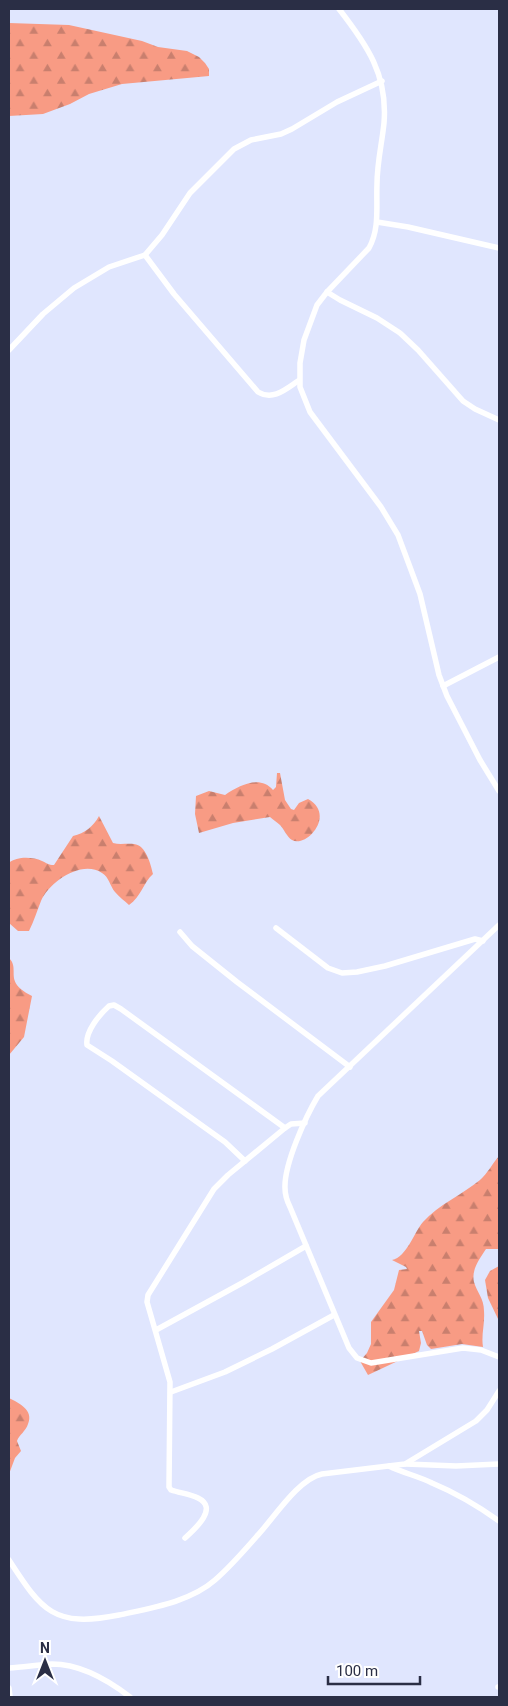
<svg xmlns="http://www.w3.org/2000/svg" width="508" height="1706" viewBox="0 0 508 1706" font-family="Roboto,sans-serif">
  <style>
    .forest { fill: url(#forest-firs) }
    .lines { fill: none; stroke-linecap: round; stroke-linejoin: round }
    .minor { stroke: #fff; stroke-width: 5.5 }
  </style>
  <defs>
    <pattern id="forest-firs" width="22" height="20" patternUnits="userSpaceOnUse" patternTransform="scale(1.25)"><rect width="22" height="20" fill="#f89b84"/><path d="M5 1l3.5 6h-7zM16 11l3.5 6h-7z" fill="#c97f6e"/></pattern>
  </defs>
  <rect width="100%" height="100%" fill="#e0e6fe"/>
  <g class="forest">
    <path d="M9,23L69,25L142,41L158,47L187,51L199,57L205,63L209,69V76L122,84L89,94L70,104L43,114L9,116Z"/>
    <path d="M277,773H280L285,800L291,809L294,810L299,803L308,799C336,814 307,848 292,840C287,837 284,829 280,825C277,822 273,820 270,817L233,823L199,833L195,814L196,796L209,791L225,795C240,785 260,775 273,790L276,787Z"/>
    <path d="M99,816L113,843C120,845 127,843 134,844C146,845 151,865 153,874C143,883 141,897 129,905C125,901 119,897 115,892C110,886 109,877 102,873C82,859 49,882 41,901C37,911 34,921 29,931H18L9,923V863C17,856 33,857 42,861C47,863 48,865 54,865L73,836C85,833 93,827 99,816Z"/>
    <path d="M9,958C21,970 2,981 32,996L24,1037L9,1055Z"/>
    <path d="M499,1156V1249H486C480,1258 471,1270 474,1282C477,1293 484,1298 484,1311C485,1324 481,1335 483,1347L462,1344L431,1349L427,1345L422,1331H419L421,1343L419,1351L368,1375L360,1361L367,1353L371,1344V1322L394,1290L399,1270L407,1269L406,1267L392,1260C407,1257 414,1232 423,1222C439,1204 462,1195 480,1180C487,1174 493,1163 499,1156Z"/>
    <path d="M499,1266V1321L488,1298L485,1280L490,1271Z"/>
    <path d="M9,1398C19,1403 34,1410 28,1424C26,1431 19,1435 17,1441L21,1451L15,1458L9,1474Z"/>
  </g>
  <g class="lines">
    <g class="minor">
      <path d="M339,9C367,45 388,75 384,123C382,143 377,163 377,184C376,206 380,228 369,248L327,292L317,305L304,340L300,363V387L310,412L381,507L398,535L420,594L439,675L447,696L480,760L499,791"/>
      <path d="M377,222L408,227L499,248"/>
      <path d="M145,255L174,294L258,392C273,401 286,389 298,381"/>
      <path d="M327,292L340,300L377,318L400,333L418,350L463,401L475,409L499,420"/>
      <path d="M9,350L43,314L74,288L109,267L145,255L162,235L190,193L234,149L251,140L281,134L292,129L337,102L382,81"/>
      <path d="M443,686L499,657"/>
      <path d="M499,925L318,1096C306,1116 284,1164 285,1188C285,1195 287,1201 290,1207L349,1348L357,1358L371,1363L463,1348L481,1350L499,1357"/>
      <path d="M276,928L328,968L342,973L357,972L385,966L475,939L483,941"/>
      <path d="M180,932L192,946L237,982L350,1067"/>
      <path d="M245,1161L225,1142L211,1132L112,1061L87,1045C85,1032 99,1015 109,1006L114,1005L121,1009L285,1128"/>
      <path d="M156,1330L244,1282L306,1246"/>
      <path d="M171,1392L225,1372L272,1349L334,1315"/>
      <path d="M406,1464L456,1466L499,1464"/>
      <path d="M389,1466C403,1473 418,1476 432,1483C456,1493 478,1506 499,1521"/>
      <path d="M185,1538C195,1529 219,1508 198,1498C190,1494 180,1493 171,1490L169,1487L170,1382L147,1302L148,1295L214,1189L228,1175L285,1128L291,1124L305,1123"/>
      <path d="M9,1560C42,1611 54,1628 119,1615C151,1608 190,1602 215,1580C230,1567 244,1551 257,1536C274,1518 298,1479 322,1474L405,1464L476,1421L487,1410L499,1391"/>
      <path d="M9,1668C23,1667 38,1665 52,1664C81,1664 108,1680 130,1697"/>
      <path d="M498,1687H499"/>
      <path d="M9,1688L10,1697"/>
    </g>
  </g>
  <rect width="508" height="1706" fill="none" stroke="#2a2e45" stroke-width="20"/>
  <g transform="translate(45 1661)" stroke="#ffffff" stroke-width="4" paint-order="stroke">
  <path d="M0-4L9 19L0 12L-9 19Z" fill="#2a2e45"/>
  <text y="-8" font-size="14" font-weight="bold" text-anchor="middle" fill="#2a2e45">N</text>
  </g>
  <path d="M328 1676v8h92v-8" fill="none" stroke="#2a2e45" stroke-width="2.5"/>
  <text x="336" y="1676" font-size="15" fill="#2a2e45" stroke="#ffffff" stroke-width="4" paint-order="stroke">100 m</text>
</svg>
